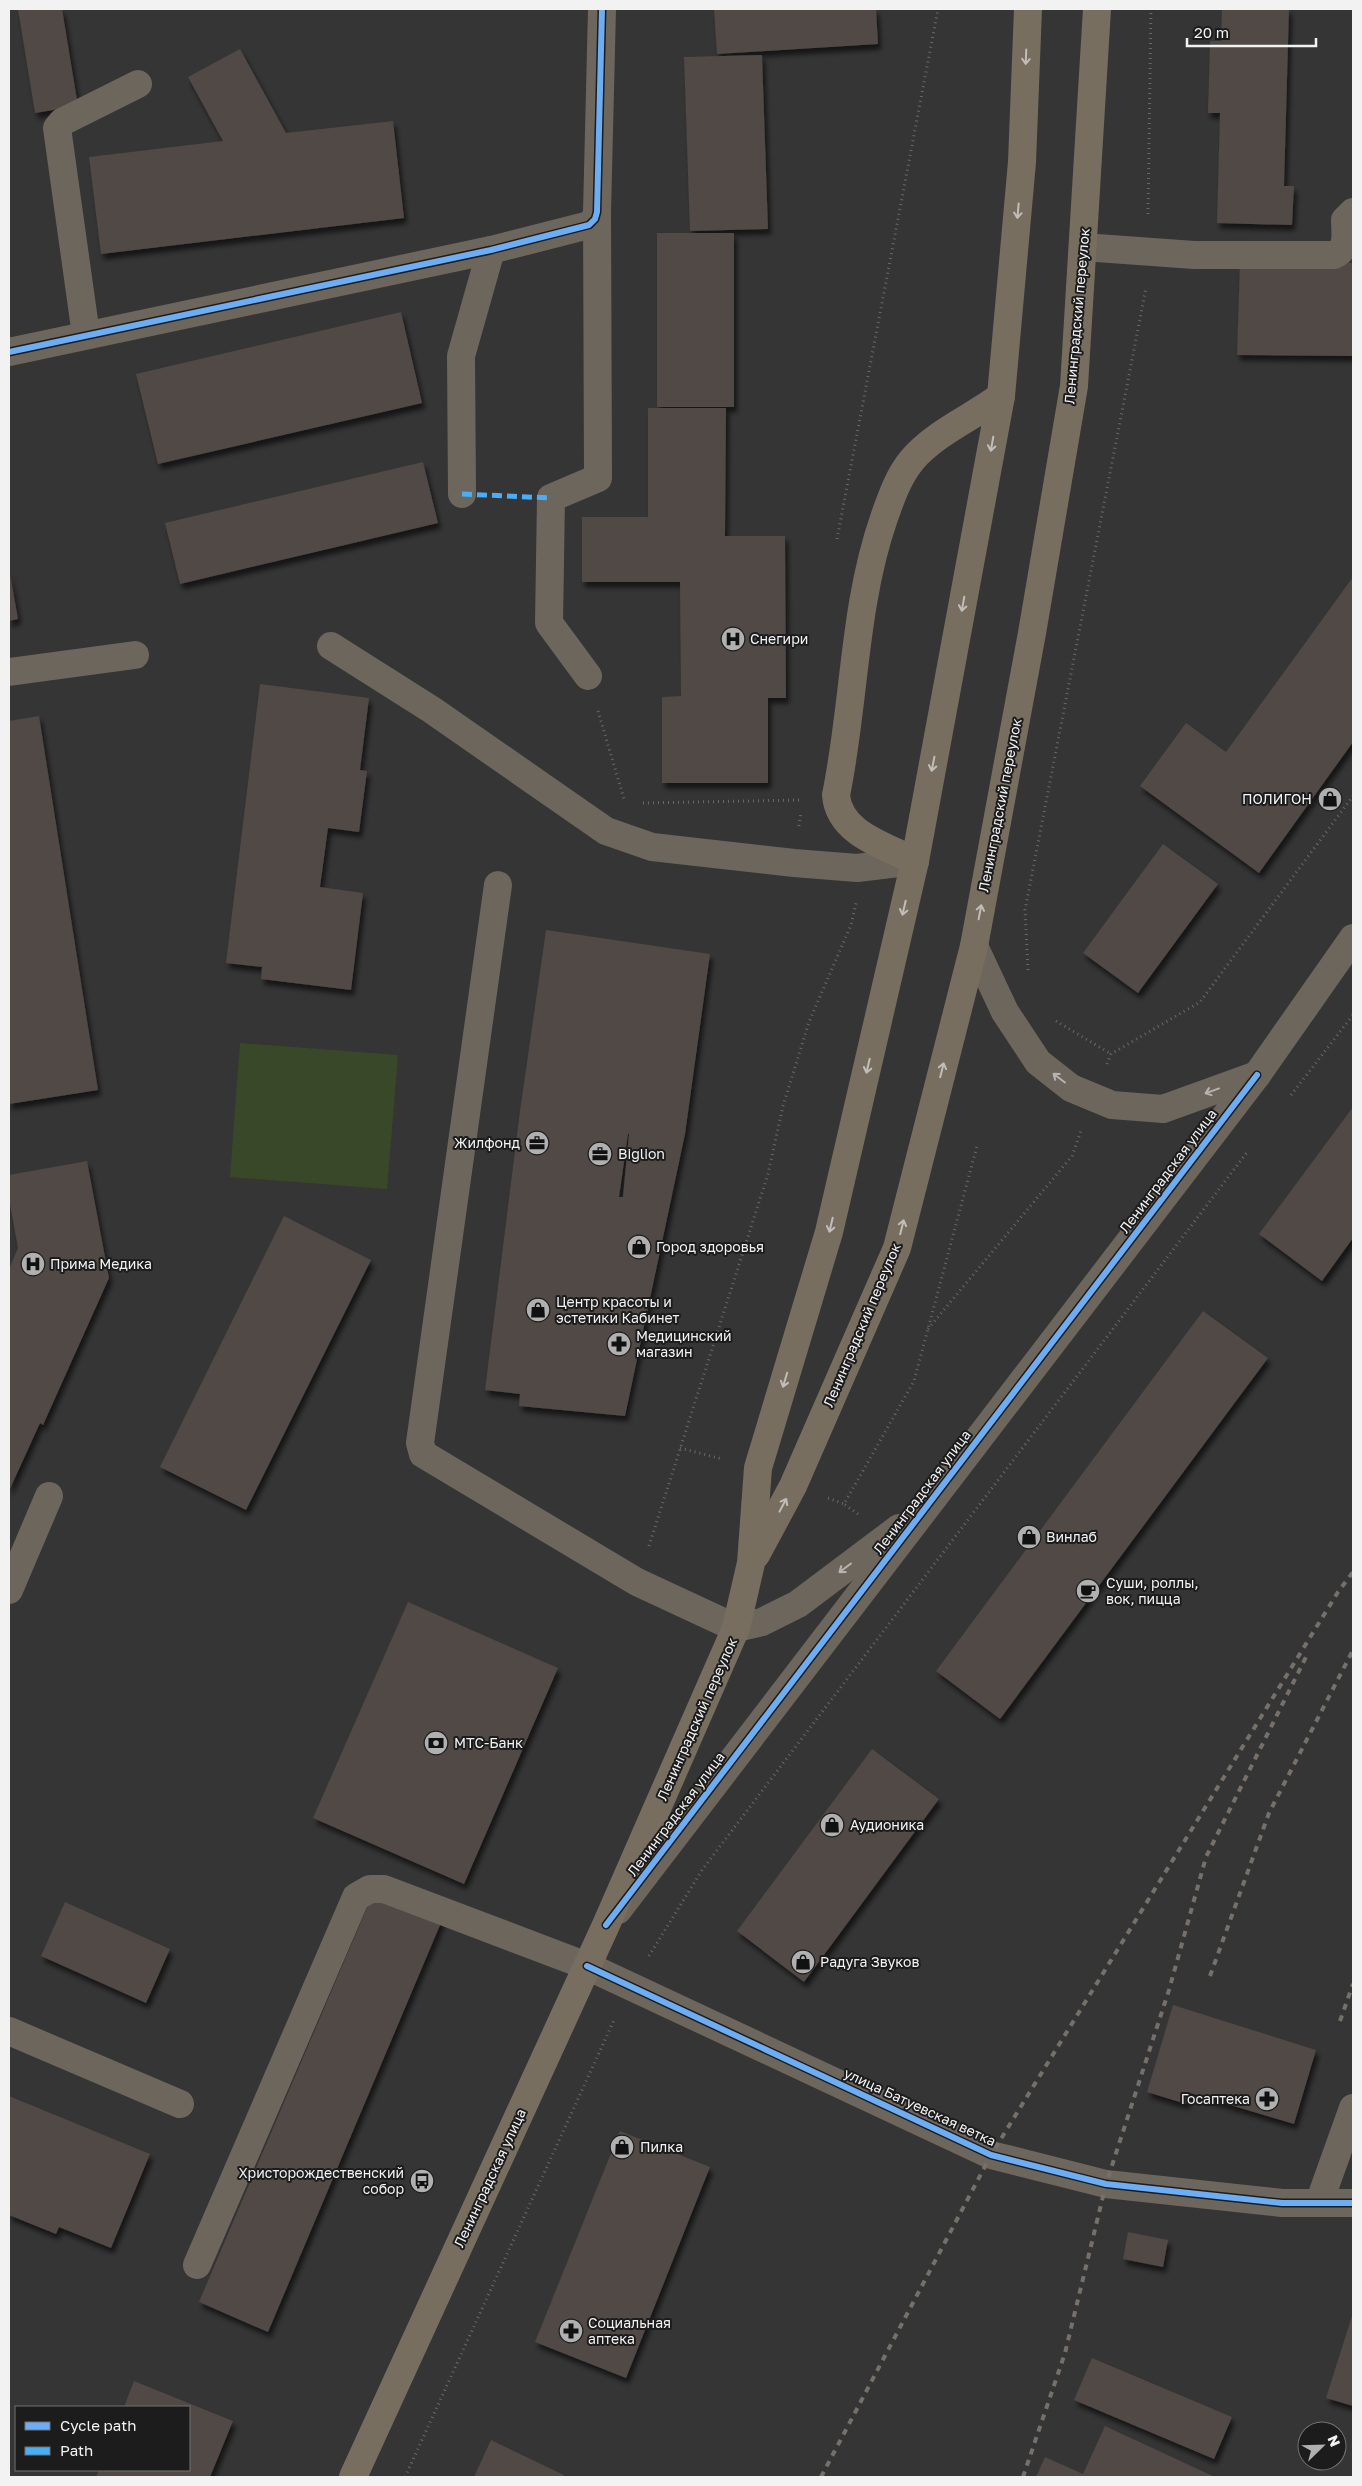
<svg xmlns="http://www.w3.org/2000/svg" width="1362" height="2486" viewBox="0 0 1362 2486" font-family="'Golos Text',sans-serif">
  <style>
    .green { fill: #394828 }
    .building { fill: #514845; fill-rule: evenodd; filter: url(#shadow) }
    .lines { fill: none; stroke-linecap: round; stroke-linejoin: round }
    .path { stroke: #6d6863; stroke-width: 3; stroke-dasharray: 1 4; stroke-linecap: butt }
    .minor { stroke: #6d665d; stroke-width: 28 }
    .major { stroke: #786e60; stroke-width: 28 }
    .rail { stroke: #75706a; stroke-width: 4; stroke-dasharray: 6 6; stroke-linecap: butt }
    .quiet { stroke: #49aef6; stroke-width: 5; stroke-dasharray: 10 5; stroke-linecap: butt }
    .cycleway-casing { stroke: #1d1c1d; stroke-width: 9 }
    .cycleway { stroke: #6dadf4; stroke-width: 6 }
    .oneway { stroke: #c1bdb8 }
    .oneway2 { stroke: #b6b3b0 }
    .labels { text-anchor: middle; stroke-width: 4; stroke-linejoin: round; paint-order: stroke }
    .street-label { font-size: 14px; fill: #f2f2f3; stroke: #1d1c1d }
    .poi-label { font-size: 14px; fill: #f2f2f3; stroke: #1d1c1d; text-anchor: start }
  </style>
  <defs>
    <filter id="shadow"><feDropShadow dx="3" dy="5.5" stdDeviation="2.5" flood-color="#0009"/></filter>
  </defs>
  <rect width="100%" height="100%" fill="#353536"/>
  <path class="green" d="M240,1043L398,1055L387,1189L230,1177Z"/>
  <g class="building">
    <path d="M18,9H62L78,106L35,113Z"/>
    <path d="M714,9H876L878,44L717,54Z"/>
    <path d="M1222,9H1289L1284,186H1294L1292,225L1217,223L1220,113H1208L1210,41H1221Z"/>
    <path d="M240,49L286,133L393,121L404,218L101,254L89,157L223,141L188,77Z"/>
    <path d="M762,55L768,229L690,231L684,57Z"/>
    <rect x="657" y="233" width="77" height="174"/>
    <path d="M1240,262L1353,263V356L1237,355Z"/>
    <path d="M401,312L422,403L158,464L136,374Z"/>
    <path d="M648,408H726L725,536H785L786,698H768V783H662V697L681,696L680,582H582V517H648Z"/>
    <path d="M423,462L438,523L180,584L165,523Z"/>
    <path d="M9,569L18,619L9,621Z"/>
    <path d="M1353,577V742L1259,873L1140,786L1186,723L1226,752Z"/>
    <path d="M260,684L369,698L360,770L367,771L359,832L328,828L320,887L363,893L351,990L261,979L262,967L226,963Z"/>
    <path d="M39,716L98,1090L9,1104V721Z"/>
    <path d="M1163,844L1218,884L1138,993L1083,953Z"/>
    <path d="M546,930L710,954L685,1134L625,1416L519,1406L520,1394L485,1390L520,1111ZM628,1134H629L623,1197H619Z"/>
    <path d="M1353,1107V1238L1322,1281L1259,1234Z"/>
    <path d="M87,1161L109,1278L43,1425L40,1423L9,1491V1269L18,1248L9,1199V1175Z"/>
    <path d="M284,1216L371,1260L246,1510L160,1467Z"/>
    <path d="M1203,1311L1268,1358L1000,1719L936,1671Z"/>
    <path d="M408,1602L558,1668L464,1884L313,1818Z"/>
    <path d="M872,1749L939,1799L804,1982L737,1931Z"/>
    <path d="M375,1889L443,1918L268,2332L199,2302Z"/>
    <path d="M65,1902L170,1949L146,2003L41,1956Z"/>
    <path d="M1173,2005L1316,2050L1294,2124L1190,2093L1186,2104L1147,2092Z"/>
    <path d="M9,2096L150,2154L111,2248L59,2227L56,2234L9,2215Z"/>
    <path d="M620,2131L710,2167L626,2378L535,2342Z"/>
    <path d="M1128,2232L1168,2240L1163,2267L1123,2259Z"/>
    <path d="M1353,2313V2406L1326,2398Z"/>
    <path d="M1092,2358L1232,2417L1214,2459L1074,2400Z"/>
    <path d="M134,2381L233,2421L210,2477H96L99,2470H189V2407H124Z"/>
    <path d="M1105,2426L1215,2477H1036L1045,2457L1083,2474Z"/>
    <path d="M491,2440L564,2475L563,2477H474Z"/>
  </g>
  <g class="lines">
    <g class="path">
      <path d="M1148,214L1151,9"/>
      <path d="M837,539L938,9"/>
      <path d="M598,711L624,799"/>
      <path d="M643,803L800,800"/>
      <path d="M799,826L801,812"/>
      <path d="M1028,970L1025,910L1146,288"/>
      <path d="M1056,1021L1111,1054"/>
      <path d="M1107,1064L1111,1054L1200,1002L1353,796"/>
      <path d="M1291,1095L1353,1015"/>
      <path d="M928,1329L1072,1156L1081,1131"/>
      <path d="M680,1448L722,1459"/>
      <path d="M828,1498L844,1504"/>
      <path d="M858,1514L844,1504L914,1381L977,1146"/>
      <path d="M649,1546L768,1174L783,1106L809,1022L851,925L856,903"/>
      <path d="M649,1956L702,1870L1248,1151"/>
      <path d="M405,2477L615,2018"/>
    </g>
    <g class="minor">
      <path d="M1083,247L1194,255H1334C1349,249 1345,234 1345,220L1353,212"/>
      <path d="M86,335L57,128L62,122L138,84"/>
      <path d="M9,352L491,250L589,225L595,219L597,212L602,9"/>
      <path d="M462,494L461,356L491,250"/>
      <path d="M331,646L432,710L606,831L652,847L794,863L857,868L915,861"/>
      <path d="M9,672L135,655"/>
      <path d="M588,676L549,623L551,498L598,478L597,212"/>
      <path d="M498,885L420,1443L423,1454L637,1582L736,1628L762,1622L798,1604L899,1528"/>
      <path d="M974,946L1005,1012L1038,1062L1071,1088L1112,1105L1163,1109L1257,1075"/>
      <path d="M9,1590L49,1496"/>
      <path d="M618,1910L1257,1075L1353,938"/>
      <path d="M9,2031L180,2104"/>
      <path d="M1319,2203L1353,2108"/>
      <path d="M197,2265L356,1897L370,1889H384L587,1966L991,2155L1106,2184L1282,2203H1353"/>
    </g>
    <g class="major">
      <path d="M915,861C886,846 839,834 836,795C855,703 853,607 884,518C891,498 898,477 912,460C936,432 972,418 1001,396"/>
      <path d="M756,1555L793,1486L897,1248L974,946L1032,633L1074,386L1097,9"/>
      <path d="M353,2477L606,1925L736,1628L751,1563L758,1468L829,1232L915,861L1001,396L1022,162L1028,9"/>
    </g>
    <g class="rail">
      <path d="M1210,1976L1269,1813L1353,1650"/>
      <path d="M1340,2021L1353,1984"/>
      <path d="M821,2477L991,2155L1338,1592L1353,1572"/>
      <path d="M1023,2477L1065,2353L1106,2184L1169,1990L1206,1857L1308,1653"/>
    </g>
    <path class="quiet" d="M462,494L551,498"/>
    <g class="cycleway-casing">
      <g id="cycleway">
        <path d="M9,352L491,250L589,225L595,219L597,212L602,9"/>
        <path d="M606,1925L1257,1075"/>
        <path d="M587,1966L991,2155L1106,2184L1282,2203H1353"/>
      </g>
    </g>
    <use href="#cycleway" class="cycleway"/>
  </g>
  <defs><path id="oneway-shaft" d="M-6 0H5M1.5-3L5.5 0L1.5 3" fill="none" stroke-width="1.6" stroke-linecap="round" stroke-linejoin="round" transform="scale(1.25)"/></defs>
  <g class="oneway">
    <use href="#oneway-shaft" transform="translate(1026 57) rotate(92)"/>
    <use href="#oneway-shaft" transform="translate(1018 211) rotate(95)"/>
    <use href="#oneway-shaft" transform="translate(992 444) rotate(100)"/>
    <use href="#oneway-shaft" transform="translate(963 604) rotate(100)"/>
    <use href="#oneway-shaft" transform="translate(933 764) rotate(101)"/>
    <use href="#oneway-shaft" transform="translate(904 908) rotate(103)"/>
    <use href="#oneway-shaft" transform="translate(980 912) rotate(-79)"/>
    <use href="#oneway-shaft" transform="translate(868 1066) rotate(103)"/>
    <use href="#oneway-shaft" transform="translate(942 1070) rotate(-76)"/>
    <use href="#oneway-shaft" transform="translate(831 1225) rotate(103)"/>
    <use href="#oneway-shaft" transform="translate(902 1227) rotate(-76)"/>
    <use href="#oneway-shaft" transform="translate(785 1380) rotate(107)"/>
    <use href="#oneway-shaft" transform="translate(783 1505) rotate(-62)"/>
  </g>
  <g class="oneway2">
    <use href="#oneway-shaft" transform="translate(1059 1078) rotate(-143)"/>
    <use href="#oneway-shaft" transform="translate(1212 1091) rotate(160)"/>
    <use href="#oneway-shaft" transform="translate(845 1568) rotate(143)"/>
  </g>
  <defs>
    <g id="hospital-disc" transform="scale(1.25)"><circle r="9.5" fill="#b0b0b1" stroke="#1d1c1d"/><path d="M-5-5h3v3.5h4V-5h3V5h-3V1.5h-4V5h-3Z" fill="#111"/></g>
    <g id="shop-disc" transform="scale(1.25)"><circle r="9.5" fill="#b0b0b1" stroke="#1d1c1d"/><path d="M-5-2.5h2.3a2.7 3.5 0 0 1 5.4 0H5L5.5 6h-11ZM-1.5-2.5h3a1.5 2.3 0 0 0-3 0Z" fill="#111"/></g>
    <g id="office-disc" transform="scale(1.25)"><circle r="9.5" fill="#b0b0b1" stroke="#1d1c1d"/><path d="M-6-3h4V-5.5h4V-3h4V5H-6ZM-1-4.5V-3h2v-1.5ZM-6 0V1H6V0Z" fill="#111"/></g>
    <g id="pharmacy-disc" transform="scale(1.25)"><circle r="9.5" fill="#b0b0b1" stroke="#1d1c1d"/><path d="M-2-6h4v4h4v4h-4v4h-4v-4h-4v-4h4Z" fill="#111"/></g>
    <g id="cafe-disc" transform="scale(1.25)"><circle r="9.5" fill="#b0b0b1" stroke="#1d1c1d"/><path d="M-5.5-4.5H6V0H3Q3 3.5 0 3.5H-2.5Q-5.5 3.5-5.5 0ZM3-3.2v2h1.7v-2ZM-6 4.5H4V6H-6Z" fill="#111"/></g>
    <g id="bank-disc" transform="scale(1.25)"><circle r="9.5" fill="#b0b0b1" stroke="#1d1c1d"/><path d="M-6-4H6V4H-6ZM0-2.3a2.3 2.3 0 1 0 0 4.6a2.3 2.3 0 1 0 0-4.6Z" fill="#111"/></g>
    <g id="bus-disc" transform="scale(1.25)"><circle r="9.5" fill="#b0b0b1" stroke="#1d1c1d"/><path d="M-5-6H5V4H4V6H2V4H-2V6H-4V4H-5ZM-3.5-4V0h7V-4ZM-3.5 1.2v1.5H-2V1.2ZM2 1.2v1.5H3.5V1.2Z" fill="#111"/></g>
  </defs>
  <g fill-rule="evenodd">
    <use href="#hospital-disc" x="733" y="639"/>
    <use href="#shop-disc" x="1330" y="799"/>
    <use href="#office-disc" x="537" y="1143"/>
    <use href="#office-disc" x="600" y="1154"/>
    <use href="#shop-disc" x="639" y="1247"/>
    <use href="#hospital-disc" x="33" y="1264"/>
    <use href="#shop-disc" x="538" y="1310"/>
    <use href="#pharmacy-disc" x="619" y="1344"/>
    <use href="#shop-disc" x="1029" y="1537"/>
    <use href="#cafe-disc" x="1088" y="1591"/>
    <use href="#bank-disc" x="436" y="1743"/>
    <use href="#shop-disc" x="832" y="1825"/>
    <use href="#shop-disc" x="803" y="1962"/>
    <use href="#pharmacy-disc" x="1267" y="2099"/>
    <use href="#shop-disc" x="622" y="2147"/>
    <use href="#bus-disc" x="422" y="2181"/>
    <use href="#pharmacy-disc" x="571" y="2331"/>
  </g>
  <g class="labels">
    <g class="street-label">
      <text transform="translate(1077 316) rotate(-85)" y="5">Ленинградский переулок</text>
      <text transform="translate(1000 805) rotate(-79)" y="5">Ленинградский переулок</text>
      <text transform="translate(1168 1171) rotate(-53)" y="5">Ленинградская улица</text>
      <text transform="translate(862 1325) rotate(-67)" y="5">Ленинградский переулок</text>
      <text transform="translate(922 1492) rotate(-53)" y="5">Ленинградская улица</text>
      <text transform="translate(697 1719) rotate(-66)" y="5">Ленинградский переулок</text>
      <text transform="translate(676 1814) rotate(-53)" y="5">Ленинградская улица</text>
      <text transform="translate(920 2107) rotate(25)" y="5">улица Батуевская ветка</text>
      <text transform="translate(490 2178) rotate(-65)" y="5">Ленинградская улица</text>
    </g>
    <g class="poi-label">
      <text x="750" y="644">Снегири</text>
      <text x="1312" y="804" text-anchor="end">ПОЛИГОН</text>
      <text x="520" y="1148" text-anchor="end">Жилфонд</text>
      <text x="618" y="1159">Biglion</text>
      <text x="656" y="1252">Город здоровья</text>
      <text x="50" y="1269">Прима Медика</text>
      <text x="556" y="1307">Центр красоты и<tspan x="556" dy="16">эстетики Кабинет</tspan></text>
      <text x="636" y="1341">Медицинский<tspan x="636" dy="16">магазин</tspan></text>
      <text x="1046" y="1542">Винлаб</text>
      <text x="1106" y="1588">Суши, роллы,<tspan x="1106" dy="16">вок, пицца</tspan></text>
      <text x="454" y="1748">МТС-Банк</text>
      <text x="850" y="1830">Аудионика</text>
      <text x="820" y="1967">Радуга Звуков</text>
      <text x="1250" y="2104" text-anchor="end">Госаптека</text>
      <text x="640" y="2152">Пилка</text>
      <text x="404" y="2178" text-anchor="end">Христорождественский<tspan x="404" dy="16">собор</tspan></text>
      <text x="588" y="2328">Социальная<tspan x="588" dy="16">аптека</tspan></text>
    </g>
  </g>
  <rect width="1362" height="2486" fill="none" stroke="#f2f2f3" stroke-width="20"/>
  <rect x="15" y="2406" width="175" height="65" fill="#1d1c1d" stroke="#727273"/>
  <rect x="25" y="2422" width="25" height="8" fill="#6dadf4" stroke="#727273"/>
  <text x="60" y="2431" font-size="15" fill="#f2f2f3">Cycle path</text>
  <rect x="25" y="2447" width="25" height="8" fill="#49aef6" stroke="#727273"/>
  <text x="60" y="2456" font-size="15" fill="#f2f2f3">Path</text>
  <g transform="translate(1322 2446) rotate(67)"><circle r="24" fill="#1d1c1d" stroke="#727273"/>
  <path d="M0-4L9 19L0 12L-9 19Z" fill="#b0b0b1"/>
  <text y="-8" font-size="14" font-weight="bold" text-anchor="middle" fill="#f2f2f3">N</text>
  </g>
  <path d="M1187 38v8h129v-8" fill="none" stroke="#f2f2f3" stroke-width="2.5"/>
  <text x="1194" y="38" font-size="15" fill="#f2f2f3" stroke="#1d1c1d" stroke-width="4" paint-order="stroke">20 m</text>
</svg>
